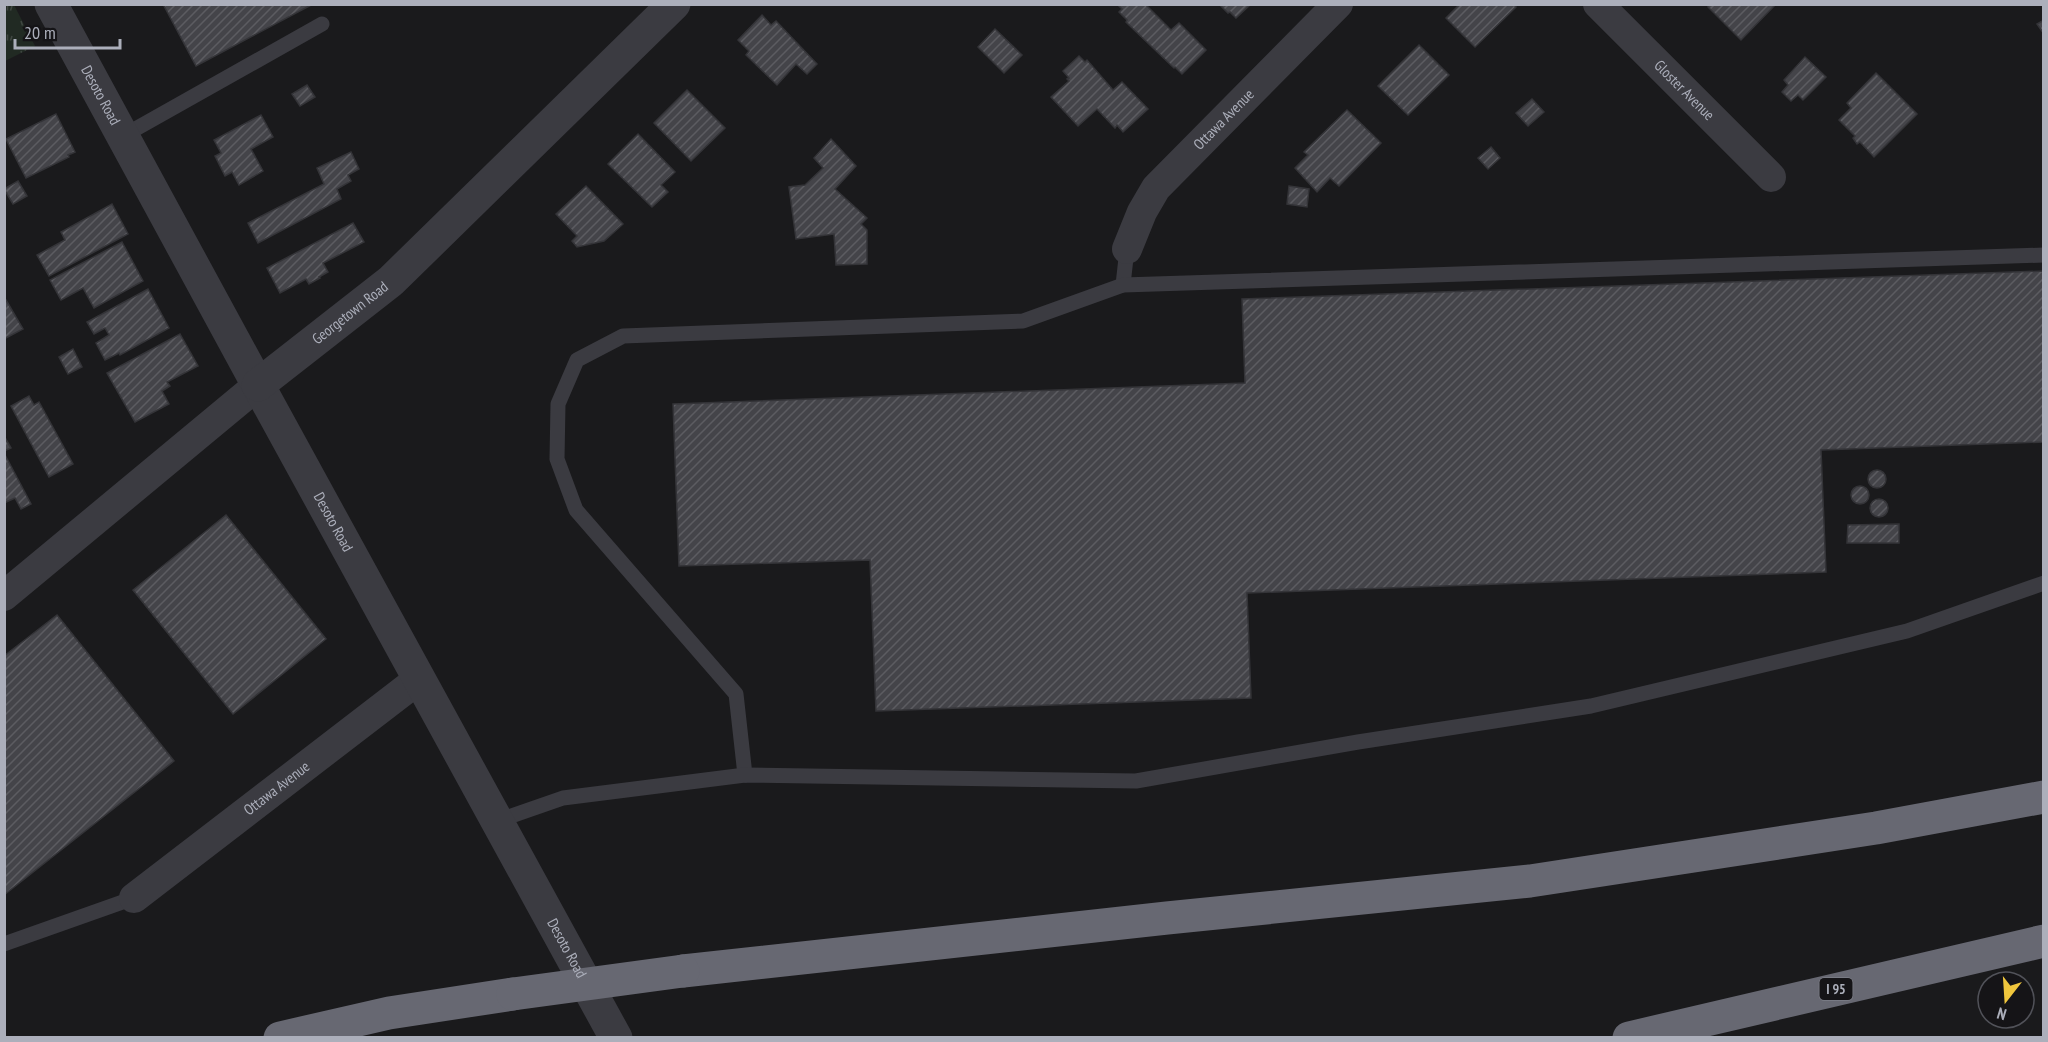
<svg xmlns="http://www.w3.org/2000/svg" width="2048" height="1042" viewBox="0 0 2048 1042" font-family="'PT Sans Narrow',sans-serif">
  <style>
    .grass { fill: url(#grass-tufts) }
    .building { fill: url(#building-hatch); stroke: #343438; stroke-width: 1.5 }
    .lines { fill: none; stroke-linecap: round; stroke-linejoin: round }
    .service { stroke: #3b3b41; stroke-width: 15 }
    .minor { stroke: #3b3b41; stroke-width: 30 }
    .tertiary { stroke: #3b3b41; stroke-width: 33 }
    .motorway { stroke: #676872; stroke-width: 33 }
    .motorway-bridge { stroke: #676872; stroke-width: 33 }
    .labels { text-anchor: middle; stroke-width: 4.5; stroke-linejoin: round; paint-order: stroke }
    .shield { fill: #151417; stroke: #7f808a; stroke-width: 1.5 }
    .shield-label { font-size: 14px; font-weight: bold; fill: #acafbb }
    .street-label { font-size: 15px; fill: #acafbb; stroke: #151417 }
  </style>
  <defs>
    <pattern id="grass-tufts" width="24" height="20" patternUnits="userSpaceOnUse" patternTransform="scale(1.5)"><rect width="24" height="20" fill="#212a23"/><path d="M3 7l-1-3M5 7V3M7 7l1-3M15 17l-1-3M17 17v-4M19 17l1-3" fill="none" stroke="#3f4641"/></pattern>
    <pattern id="building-hatch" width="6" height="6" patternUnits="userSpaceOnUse" patternTransform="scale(1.5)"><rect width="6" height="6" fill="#444449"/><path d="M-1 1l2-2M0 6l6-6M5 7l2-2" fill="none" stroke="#5c5c61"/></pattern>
  </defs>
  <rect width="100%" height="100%" fill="#1a1a1c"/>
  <path class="grass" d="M5,4L14,5L35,46L5,61Z"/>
  <g class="building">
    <path d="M163,4H313L196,66Z"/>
    <path d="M1117,4H1145L1171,30L1179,23L1206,50L1182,74L1175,67L1174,68L1126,22L1127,20L1119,12L1122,9Z"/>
    <path d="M1219,4H1251L1236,18L1230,12L1228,13Z"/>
    <path d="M1460,4H1513L1516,7L1475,47L1446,18Z"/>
    <path d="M1710,4H1776L1741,40L1708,7Z"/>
    <path d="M762,15L771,25L776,21L817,64L807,74L796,64L777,85L746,55L749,51L738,40Z"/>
    <path d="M2044,20V34L2037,24Z"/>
    <path d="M995,29L1022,55L1004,73L978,47Z"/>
    <path d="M1419,45L1449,75L1408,115L1378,86Z"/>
    <path d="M1079,56L1085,62L1087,60L1113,90L1122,82L1148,109L1123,132L1117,125L1115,128L1097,109L1078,126L1051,97L1069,81L1067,79L1069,78L1063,71Z"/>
    <path d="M1805,57L1826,77L1803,100L1798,95L1791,101L1782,92L1788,85L1784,80Z"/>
    <path d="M1876,73L1917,114L1874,157L1860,142L1857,144L1853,138L1855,136L1839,120L1851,108L1847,103Z"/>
    <path d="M307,85L315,97L300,106L292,94Z"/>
    <path d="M687,90L725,128L691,161L654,123Z"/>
    <path d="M1532,99L1544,112L1528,126L1516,113Z"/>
    <path d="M1347,110L1381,143L1339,186L1330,178L1317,192L1295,168L1308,155L1304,152Z"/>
    <path d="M56,114L75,152L68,155L69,157L26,178L6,139Z"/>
    <path d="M261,115L273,137L251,149L263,171L239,185L232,172L225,176L215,156L221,153L214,140Z"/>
    <path d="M638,134L675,172L661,185L668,192L652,207L608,164Z"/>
    <path d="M831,139L856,166L835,189L867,218L861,224L867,230V264L836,265L834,234L796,239L789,187L805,185L823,168L814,158Z"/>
    <path d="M1491,147L1500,158L1488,169L1478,158Z"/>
    <path d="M351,152L359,169L348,175L351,181L337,189L341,199L258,243L248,223L324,184L317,168Z"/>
    <path d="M18,181L27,196L13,204L4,189Z"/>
    <path d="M586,186L623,224L604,241L577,247L572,241L577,236L556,214Z"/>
    <path d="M1289,186L1309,189L1307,207L1287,204Z"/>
    <path d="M112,204L128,234L49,276L37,255L65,240L61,232Z"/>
    <path d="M353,223L364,242L323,263L328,272L319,277L320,278L309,284L306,279L280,293L267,268Z"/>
    <path d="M122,242L143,281L94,308L83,288L61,300L50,280Z"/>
    <path d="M2044,271V442L1821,450L1826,572L1247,593L1251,698L876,711L870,560L679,566L673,404L1245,383L1242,299Z"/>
    <path d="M148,289L169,328L120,355L119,353L105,360L96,343L109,335L105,328L94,334L87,322Z"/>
    <path d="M6,300L23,329L4,339V301Z"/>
    <path d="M180,334L198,366L167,382L170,386L162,391L169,404L135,422L107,373Z"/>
    <path d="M73,349L82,367L68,374L59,357Z"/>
    <path d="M29,396L34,405L39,402L73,464L49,477L11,406Z"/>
    <path d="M4,436L11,448L4,451Z"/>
    <path d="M4,453L31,504L21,509L15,498L4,503Z"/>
    <circle cx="1877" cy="479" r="9"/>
    <circle cx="1860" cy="495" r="9"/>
    <circle cx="1879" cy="508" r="9"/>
    <path d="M226,515L326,639L233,714L133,590Z"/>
    <path d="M1899,524V543H1847L1848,525Z"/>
    <path d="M57,615L174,761L4,895V656Z"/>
  </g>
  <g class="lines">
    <g class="service">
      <path d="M123,136L322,24"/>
      <path d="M1123,285L1127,249"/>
      <path d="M745,775L736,694L576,510L557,459L558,404L577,360L623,336L1023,321L1123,285L2044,255"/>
      <path d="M497,821L563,798L745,775L1136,781L1358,742L1591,706L1907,631L2044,583"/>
      <path d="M4,944L134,898"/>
    </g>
    <g class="minor">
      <path id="s1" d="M1598,4L1771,177"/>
      <path id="s2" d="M1127,249L1142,212L1156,188L1338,4"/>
      <path d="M4,596L258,385"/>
      <path id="s3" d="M134,898L419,679"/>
    </g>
    <g class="tertiary">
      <path id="s4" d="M51,4L258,385L616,1038"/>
      <path id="s5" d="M258,385L391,281L674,4"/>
    </g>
    <g class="motorway">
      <path d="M683,971L1167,918L1530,881L1876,828L2044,797"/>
      <path d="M280,1038L389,1013L513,994"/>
      <path d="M1629,1038L2044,941"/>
    </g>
    <path class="motorway-bridge" d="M513,994L683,971"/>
  </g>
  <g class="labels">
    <rect class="shield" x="1819.5" y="978" width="33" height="22" rx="4.5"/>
    <g class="shield-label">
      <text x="1836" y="994">I 95</text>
    </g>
    <g class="street-label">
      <text dy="5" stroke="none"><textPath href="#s1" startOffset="122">Gloster Avenue</textPath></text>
      <text dy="5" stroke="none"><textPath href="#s4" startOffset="104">Desoto Road</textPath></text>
      <text dy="5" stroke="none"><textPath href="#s2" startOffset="164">Ottawa Avenue</textPath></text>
      <text dy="5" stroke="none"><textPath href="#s5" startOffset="117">Georgetown Road</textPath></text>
      <text dy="5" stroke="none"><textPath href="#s4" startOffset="590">Desoto Road</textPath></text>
      <text dy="5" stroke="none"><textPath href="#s3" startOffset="180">Ottawa Avenue</textPath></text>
      <text dy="5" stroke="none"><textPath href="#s4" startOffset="1076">Desoto Road</textPath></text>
    </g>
  </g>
  <rect width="2048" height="1042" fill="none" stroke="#acafbb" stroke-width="12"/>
  <g transform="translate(2006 1000) rotate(197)"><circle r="28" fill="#151417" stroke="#515259" stroke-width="1.5"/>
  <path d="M0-4.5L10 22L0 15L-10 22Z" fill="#f0c63d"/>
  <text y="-9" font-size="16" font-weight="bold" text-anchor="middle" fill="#acafbb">N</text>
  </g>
  <path d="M15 39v9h105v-9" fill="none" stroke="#acafbb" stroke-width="3"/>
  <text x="24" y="39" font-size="18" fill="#acafbb" stroke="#151417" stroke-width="4.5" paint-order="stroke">20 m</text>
</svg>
